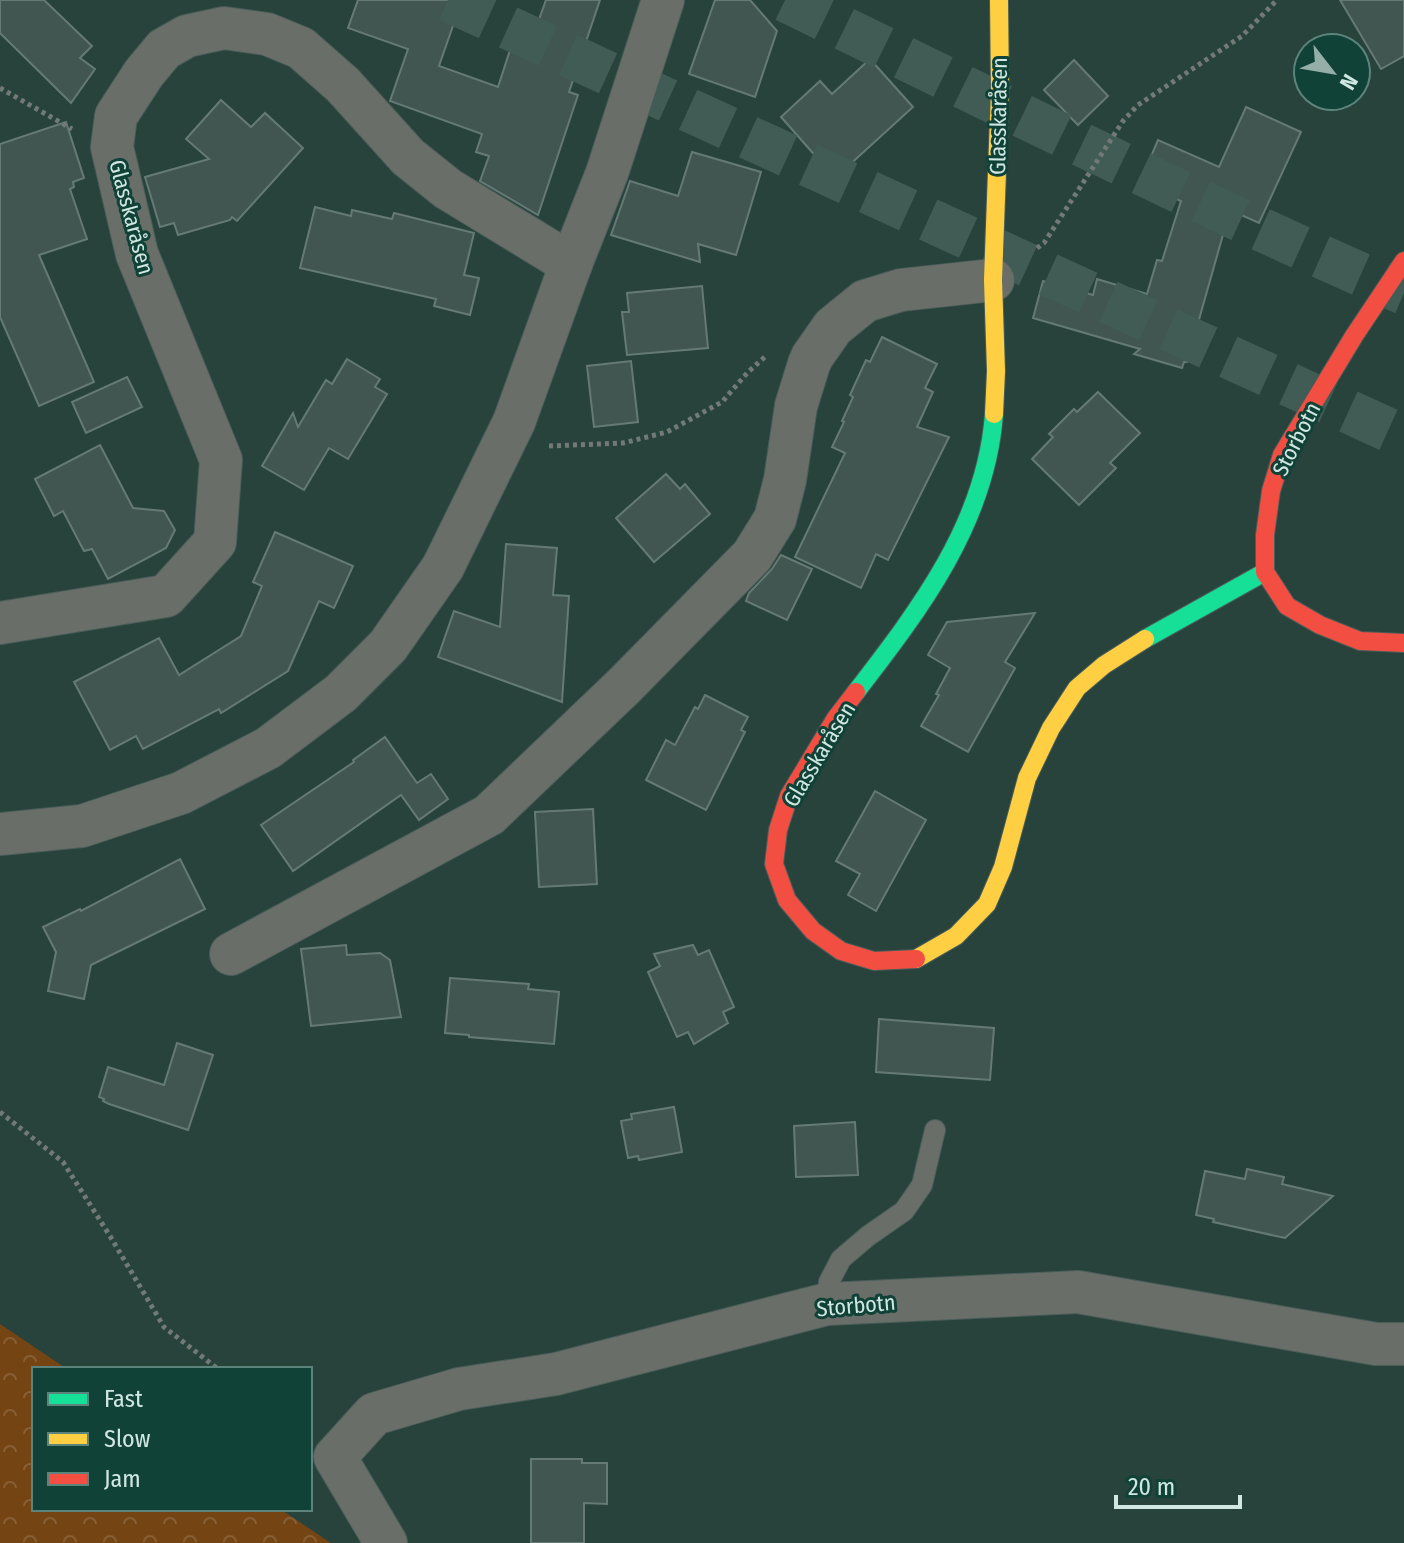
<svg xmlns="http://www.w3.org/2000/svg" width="1404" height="1543" viewBox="0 0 1404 1543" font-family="'Fira Sans Condensed',sans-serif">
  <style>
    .forest { fill: url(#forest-crowns) }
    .building { fill: #415651; stroke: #657a75; stroke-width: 2 }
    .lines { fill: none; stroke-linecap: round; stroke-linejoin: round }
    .highway-tunnel { stroke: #415b55; stroke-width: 44; stroke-dasharray: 44 22; stroke-linecap: butt }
    .lane-casing { stroke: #495d59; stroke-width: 22 }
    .street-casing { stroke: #495d59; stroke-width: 44 }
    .fast-casing { stroke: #495d59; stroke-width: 20 }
    .slow-casing { stroke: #495d59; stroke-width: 20 }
    .jam-casing { stroke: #495d59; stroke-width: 20 }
    .path { stroke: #727a76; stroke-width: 5; stroke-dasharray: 4 4; stroke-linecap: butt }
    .lane { stroke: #696e68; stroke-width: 20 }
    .street { stroke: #696e68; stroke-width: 42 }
    .fast { stroke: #16e098; stroke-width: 18 }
    .slow { stroke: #ffcf43; stroke-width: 18 }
    .jam { stroke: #f24e42; stroke-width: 18 }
    .labels { text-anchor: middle; stroke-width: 6; stroke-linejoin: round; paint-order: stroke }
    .street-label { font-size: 22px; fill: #d0e8e1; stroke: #114238 }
  </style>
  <defs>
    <pattern id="forest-crowns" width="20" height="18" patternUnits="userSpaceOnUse" patternTransform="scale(2)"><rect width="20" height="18" fill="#744413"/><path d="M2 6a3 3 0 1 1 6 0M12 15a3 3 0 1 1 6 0" fill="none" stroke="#875f35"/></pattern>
  </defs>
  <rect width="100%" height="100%" fill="#28423c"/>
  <path class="forest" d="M0,1324L67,1369H34V1509H280L331,1543H0Z"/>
  <g class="building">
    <path d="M0,0H44L92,46L80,58L95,69L71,103L0,33Z"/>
    <path d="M358,0H462L439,66L498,87L510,50L524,54L530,35L533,36L546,0H600L569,92L578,95L538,215L480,181L489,156L476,152L482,134L390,101L408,49L348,28Z"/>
    <path d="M715,0H750L777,31L755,97L689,74Z"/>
    <path d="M1340,0H1404V56L1381,69Z"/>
    <path d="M870,59L913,107L835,178L781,117L820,81L832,94Z"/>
    <path d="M1074,60L1108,96L1078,125L1044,90Z"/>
    <path d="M221,100L251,127L265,113L303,148L237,221L232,217L230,220L178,235L174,223L160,227L145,177L209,159L186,139Z"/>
    <path d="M1246,107L1301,132L1259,223L1230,210L1187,362H1184L1182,368L1134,354L1140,349L1033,318L1043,281L1093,295L1097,279L1147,294L1157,260L1162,261L1181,201L1140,182L1158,140L1219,167Z"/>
    <path d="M66,122L84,178L73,182L74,187L70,189L87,239L39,255L94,382L39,406L0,317V144Z"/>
    <path d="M692,152L761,172L736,255L698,244L700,262L611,235L630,181L678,196Z"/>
    <path d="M315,207L351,216L352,210L392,219L394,213L474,233L464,275L479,278L470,315L434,306L436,299L300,268Z"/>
    <path d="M702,286L708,348L627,355L622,312H629L627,293Z"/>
    <path d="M882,337L937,364L925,388L933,392L917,427L949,437L888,560L876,554L861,588L795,557L845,453L832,447L844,422L842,421L853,397L850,395L866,360L870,362Z"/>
    <path d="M347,359L380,379L375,387L387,394L348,459L329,448L304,490L262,466L293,413L298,427L326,380L332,384Z"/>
    <path d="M631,361L638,422L594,427L587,366Z"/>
    <path d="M127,377L142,407L86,433L72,402Z"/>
    <path d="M1098,392L1140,433L1110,463L1116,468L1079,505L1032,459L1053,437L1049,434L1074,409L1077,412Z"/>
    <path d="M100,445L133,508L164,511L175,530L166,548L108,579L92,549L84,551L63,511L54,516L35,479Z"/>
    <path d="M666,474L680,489L685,484L710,514L654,562L616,518Z"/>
    <path d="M275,532L353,566L334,608L319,601L288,671L221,713L219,709L143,749L136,736L110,750L74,682L159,638L179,675L241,636L262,586L253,582Z"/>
    <path d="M506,544L557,548L553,595L569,596L562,702L438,657L454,611L500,627Z"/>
    <path d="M781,555L812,569L787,620L746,601L749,593L772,569Z"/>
    <path d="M1035,613L1005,662L1015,668L968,752L921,726L939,695L936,694L950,668L928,655L947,622Z"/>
    <path d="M705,695L748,717L741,730L745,732L706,810L646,780L666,740L675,745L695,707L698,709Z"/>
    <path d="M385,737L417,783L431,774L448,799L419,820L401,795L293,871L261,825L354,762L353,760Z"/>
    <path d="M875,791L926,820L876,911L848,895L860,874L836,861Z"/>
    <path d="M593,809L597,884L539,887L535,812Z"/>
    <path d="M180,859L205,909L91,965L84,999L48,991L56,952L43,927L80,909L81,911Z"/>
    <path d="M346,945L347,955L380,953L390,960L401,1017L311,1026L301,949Z"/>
    <path d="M693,945L698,955L709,950L734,1007L723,1012L728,1023L694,1044L688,1032L677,1037L648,972L660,966L654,954Z"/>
    <path d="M450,978L529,984L528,989L559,992L554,1044L469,1037V1035L445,1033Z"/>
    <path d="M879,1019L994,1028L990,1080L876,1072Z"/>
    <path d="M177,1043L213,1055L188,1130L109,1104L103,1101L104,1099L99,1097L108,1067L164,1085Z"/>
    <path d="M674,1107L682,1152L639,1160L638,1156L628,1158L621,1121L632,1119L631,1114Z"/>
    <path d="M855,1122L858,1175L796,1177L794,1126Z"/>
    <path d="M1247,1169L1284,1177L1282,1184L1333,1196L1285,1238L1213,1222L1214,1219L1196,1215L1205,1171L1245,1179Z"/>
    <path d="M531,1459H582V1463H607V1504L584,1503V1543H531Z"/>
  </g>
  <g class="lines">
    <g class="highway-tunnel">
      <path d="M448,0L1404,437"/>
      <path d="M785,0C990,99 1194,203 1404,293"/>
    </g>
    <g class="lane-casing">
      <path id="lane" d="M827,1304L829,1282L841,1259L868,1236L904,1211L922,1185L935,1130"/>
    </g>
    <g class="street-casing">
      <g id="street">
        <path d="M0,623L166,596L215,542L221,460L137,254L112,147L116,116L144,73L164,49L187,36L224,28L267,34L301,48L343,85L408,157L448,189L571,264"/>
        <path d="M0,834L82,826L181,793L268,748L341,693L388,646L443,567L514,422L571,264L607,173L663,0"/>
        <path d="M231,954L489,815L624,686L752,556L775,519L785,480L796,406L809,364L812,357L833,327L865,301L901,290L993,280"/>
        <path d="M386,1543L335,1457L374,1414L459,1389L556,1374L827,1304L1078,1292L1376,1344H1404"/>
      </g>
    </g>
    <g class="fast-casing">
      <g id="fast">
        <path d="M1145,639L1265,572"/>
        <path d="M856,692C920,609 986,523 994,414"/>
      </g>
    </g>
    <g class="slow-casing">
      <g id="slow">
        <path d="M994,414L996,371L993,280L1000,90L999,0"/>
        <path d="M916,959L956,936L987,904L1003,867L1027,778L1051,728L1077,688L1104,665L1145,639"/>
      </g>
    </g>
    <g class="jam-casing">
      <g id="jam">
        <path d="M1404,261L1354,336L1282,455L1271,491L1265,535V572L1287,606L1320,625L1360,641L1404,643"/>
        <path d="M856,692L836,718L789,796L778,830L774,864L787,900L813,931L841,951L874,961L916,959"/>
      </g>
    </g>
    <g class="path">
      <path d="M0,88L72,129"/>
      <path d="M1037,248L1044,243L1123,121L1138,105L1242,36L1277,0"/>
      <path d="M549,446L623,443L667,432L722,402L748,372L766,356"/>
      <path d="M0,1112L63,1162L110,1236L164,1327L218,1369"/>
    </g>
    <use href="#lane" class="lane"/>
    <use href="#street" class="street"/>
    <use href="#fast" class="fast"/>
    <use href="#slow" class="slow"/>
    <use href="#jam" class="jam"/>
  </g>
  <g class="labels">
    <g class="street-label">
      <text transform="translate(998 116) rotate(-89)" y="8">Glasskaråsen</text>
      <text transform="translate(132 217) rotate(75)" y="8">Glasskaråsen</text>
      <text transform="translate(1296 439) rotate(-63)" y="8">Storbotn</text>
      <text transform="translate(819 754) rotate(-59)" y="8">Glasskaråsen</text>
      <text transform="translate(856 1305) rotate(-5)" y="8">Storbotn</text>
    </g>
  </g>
  <rect x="32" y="1367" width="280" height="144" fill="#114238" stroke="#5d847c" stroke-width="2"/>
  <rect x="48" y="1393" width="40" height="12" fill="#16e098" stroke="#5d847c" stroke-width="2"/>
  <text x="104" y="1407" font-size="24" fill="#d0e8e1">Fast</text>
  <rect x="48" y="1433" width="40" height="12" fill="#ffcf43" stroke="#5d847c" stroke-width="2"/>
  <text x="104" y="1447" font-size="24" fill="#d0e8e1">Slow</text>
  <rect x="48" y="1473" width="40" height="12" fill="#f24e42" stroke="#5d847c" stroke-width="2"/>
  <text x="104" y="1487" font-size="24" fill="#d0e8e1">Jam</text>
  <g transform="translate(1332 72) rotate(121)"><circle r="38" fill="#114238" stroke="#5d847c" stroke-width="2"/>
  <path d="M0-6L14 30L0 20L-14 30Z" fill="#95aea7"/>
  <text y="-12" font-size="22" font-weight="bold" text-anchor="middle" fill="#d0e8e1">N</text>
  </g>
  <path d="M1116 1495v12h124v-12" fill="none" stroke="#d0e8e1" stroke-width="4"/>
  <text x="1128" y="1495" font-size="24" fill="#d0e8e1" stroke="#114238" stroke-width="6" paint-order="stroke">20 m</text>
</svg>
